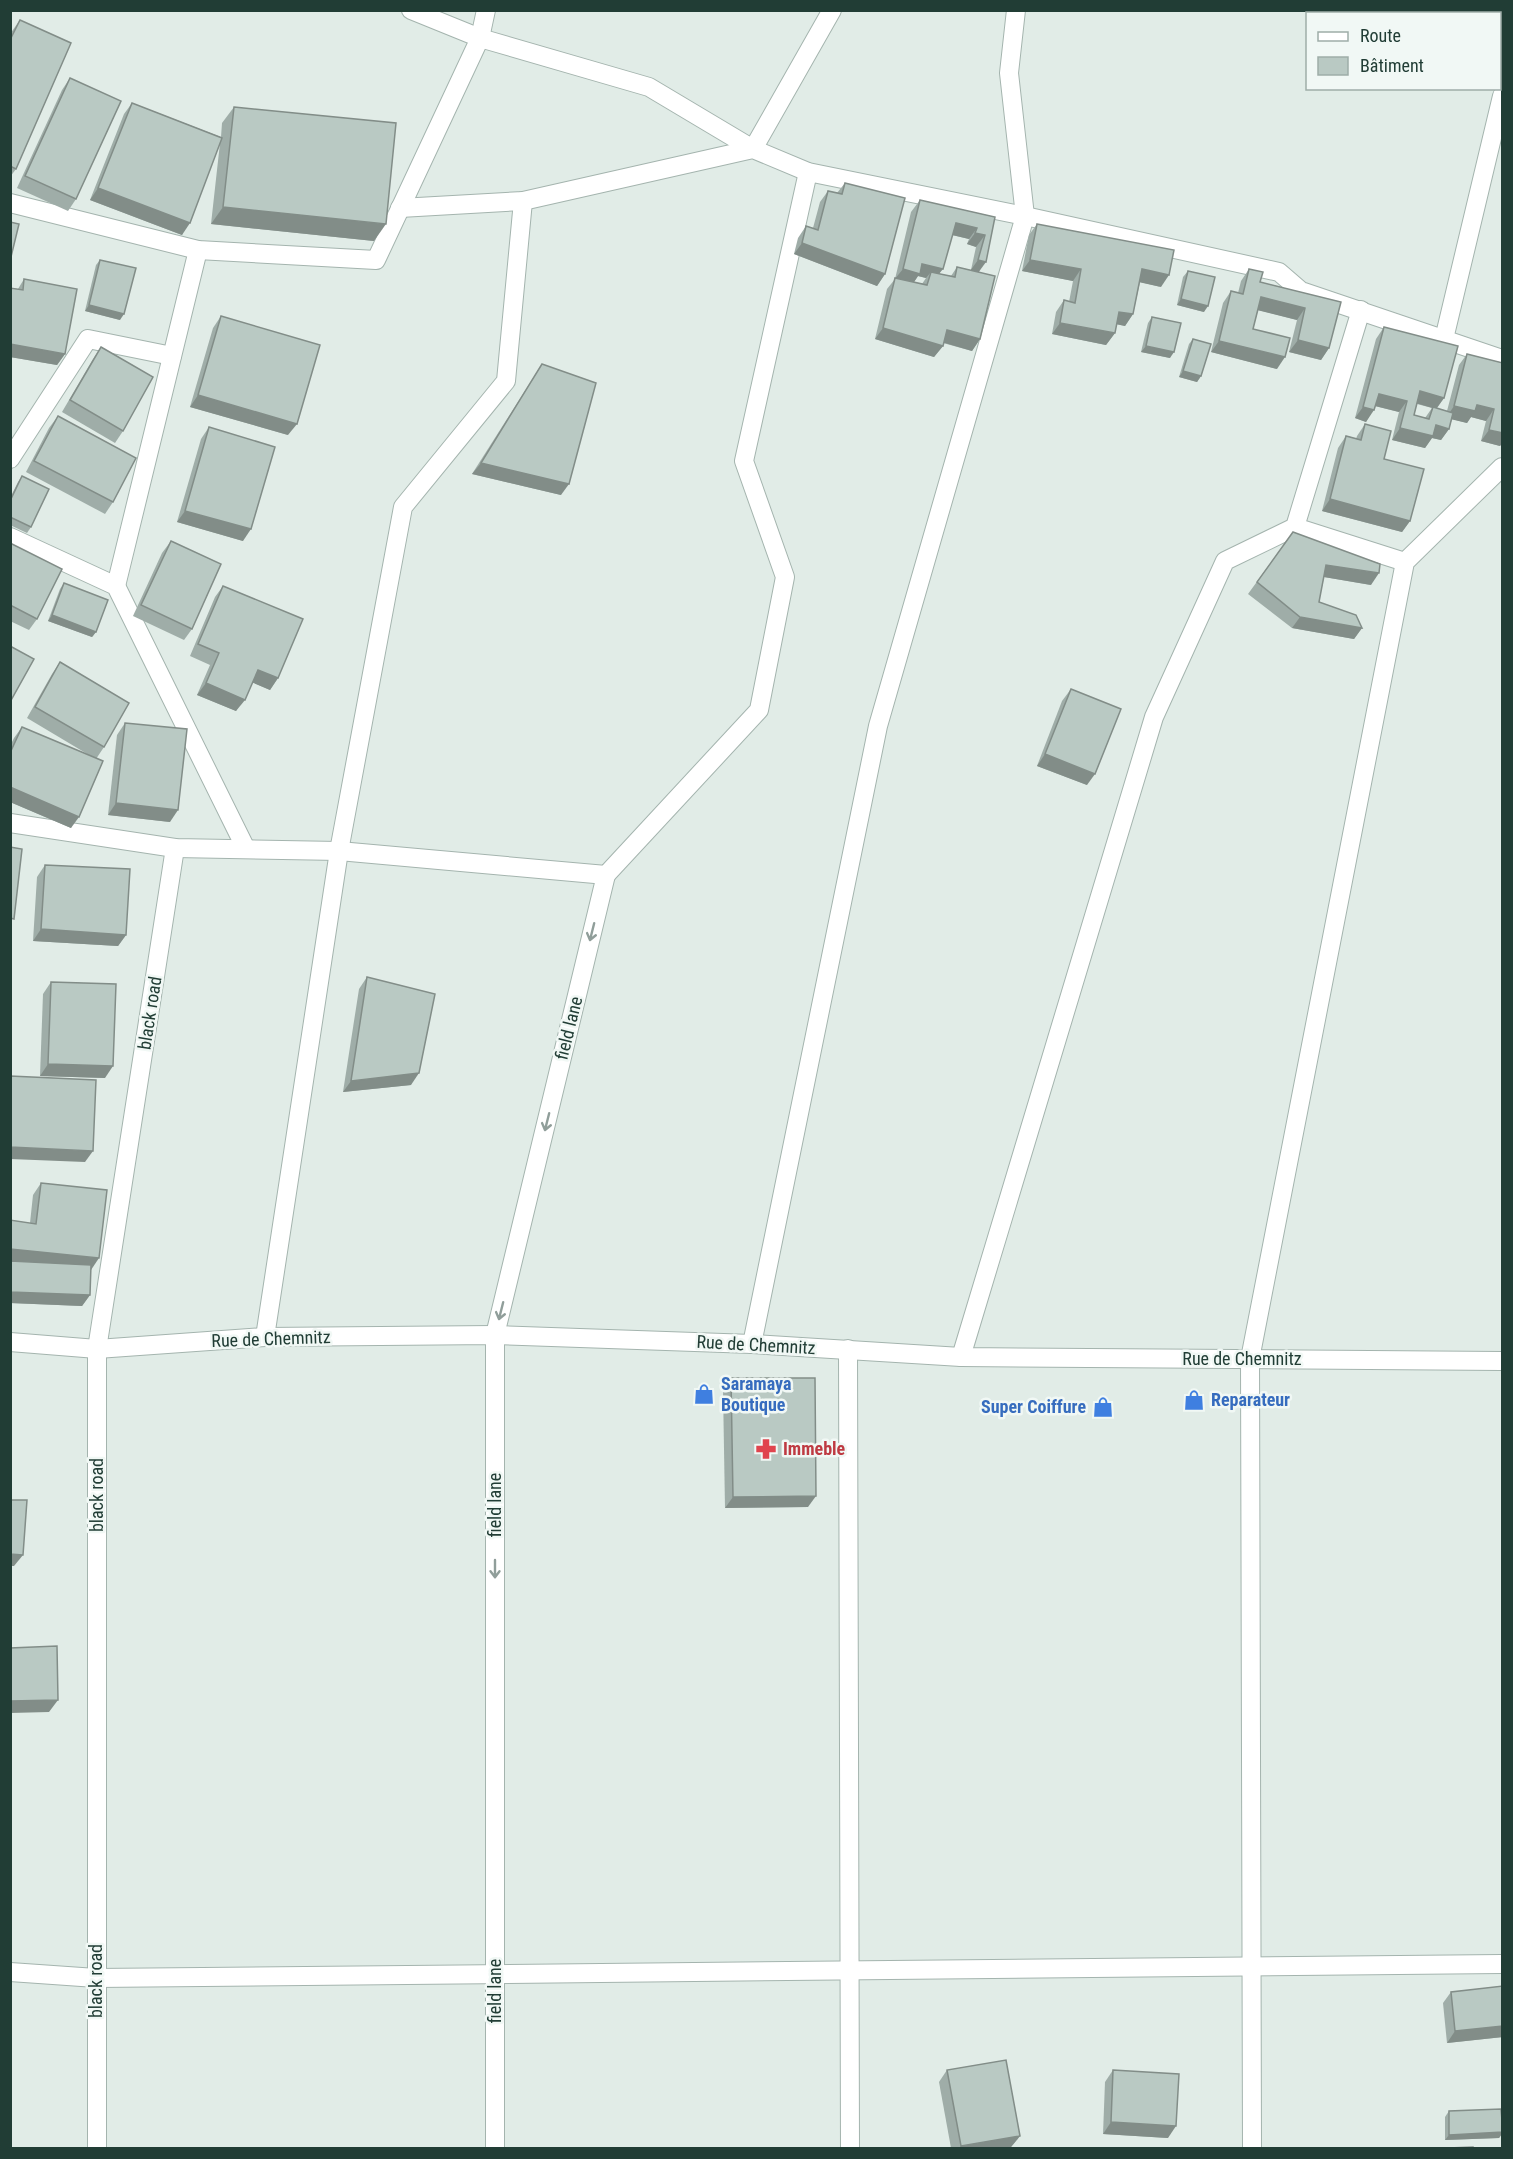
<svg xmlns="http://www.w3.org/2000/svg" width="1513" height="2159" viewBox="0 0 1513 2159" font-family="'Roboto Condensed',sans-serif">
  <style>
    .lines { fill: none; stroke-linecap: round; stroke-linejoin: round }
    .minor-casing { stroke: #a4b4ae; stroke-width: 20 }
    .minor { stroke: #fff; stroke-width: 18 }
    .wall { fill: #9fada8; fill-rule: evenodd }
    .shaded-wall { fill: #828d88 }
    .building { fill: #b9c9c3; stroke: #828d88; stroke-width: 1.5 }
    .oneway { stroke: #909e9a }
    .labels { text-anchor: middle; stroke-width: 5; stroke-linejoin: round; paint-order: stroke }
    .street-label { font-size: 18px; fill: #213d35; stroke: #f1f8f5 }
    .shop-label { font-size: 18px; font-weight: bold; fill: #366cbe; stroke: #f1f8f5; text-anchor: start }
    .health-label { font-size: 18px; font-weight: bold; fill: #be3a42; stroke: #f1f8f5; text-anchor: start }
  </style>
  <rect width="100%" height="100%" fill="#e1ece7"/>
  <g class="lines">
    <g class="minor-casing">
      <g id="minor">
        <path d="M411,10L480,38L649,87L753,149L832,10"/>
        <path d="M10,203L198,250L376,260L480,38L486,10"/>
        <path d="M400,208L523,201L753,149L808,172L1025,216L1279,272L1301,291L1502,359"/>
        <path d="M1444,339L1502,96"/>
        <path d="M10,459L88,339L172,356"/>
        <path d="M1295,527L1405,562"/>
        <path d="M10,537L116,586L246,849"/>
        <path d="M116,586L198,250"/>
        <path d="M10,823L175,848L339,851L606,875L759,710L785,577L744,461L808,172"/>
        <path d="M265,1337L339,851L403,507L506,381L523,201"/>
        <path d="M10,1342L97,1349L265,1337L495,1335L752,1344L961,1357L1502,1361"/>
        <path d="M752,1344L878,726L1025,216L1009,73L1016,10"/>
        <path d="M848,1349L850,2148"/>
        <path d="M961,1357L1154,717L1225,561L1295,527L1361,310"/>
        <path d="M10,1972L96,1978L1502,1964"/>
        <path d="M97,2148V1349L175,848"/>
        <path d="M495,2148V1335L606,875"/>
        <path d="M1252,2148L1250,1359L1405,562L1502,467"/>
      </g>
    </g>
    <use href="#minor" class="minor"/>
  </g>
  <g class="wall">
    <path d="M20,20L16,169L10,177V34Z"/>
    <path d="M70,78L76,199L68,211L17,188L62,90Z"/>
    <path d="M132,103L221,137L222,123L234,107L374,241L211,224L220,143L182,235L90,200L124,114Z"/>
    <path d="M845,183L885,274L877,286L794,254L798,238L806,226L813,228L820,202L828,191L837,193Z"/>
    <path d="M920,200L995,217L979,272L980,339L972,351L943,343V346L934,357L875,339L887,289L895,279L911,212ZM952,235L969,239L967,244L976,247L971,270L957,267L951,276L939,274ZM918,276L926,278L922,284L914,282Z"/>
    <path d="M1037,224L1161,287L1140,282L1133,314L1125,326L1116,324L1115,333L1106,345L1052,334L1056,312L1064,300L1069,302L1073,281L1022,271L1029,235Z"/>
    <path d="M100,260L120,320L85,311L96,265Z"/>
    <path d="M1249,269L1260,282L1341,302L1329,348L1321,360L1289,352L1297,320L1258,310L1253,329L1277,369L1211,352L1223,303L1231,291L1238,293L1241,281Z"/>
    <path d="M1188,271L1204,312L1177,305L1183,277Z"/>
    <path d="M24,279L65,354L57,365L10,357V288L18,289Z"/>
    <path d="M221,316L288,435L190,407L213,328Z"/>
    <path d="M1152,317L1170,358L1141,352L1148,323Z"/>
    <path d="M1384,327L1444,398L1437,408L1447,411L1459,365L1467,354L1503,363V442L1500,446L1481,441L1486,421L1471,417L1467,423L1452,419L1449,429L1441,440L1432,438L1425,448L1392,440L1399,412L1375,406L1366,422L1355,418L1376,339ZM1417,404L1432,408L1425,418L1414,415Z"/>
    <path d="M1193,339L1201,376L1197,382L1179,377L1189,344Z"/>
    <path d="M101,347L123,431L115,443L62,412L93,359Z"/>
    <path d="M542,364L561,495L472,474Z"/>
    <path d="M58,416L113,502L105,514L26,472L49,428Z"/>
    <path d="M1365,424L1410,521L1402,532L1322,511L1338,448L1346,436L1356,439L1357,436Z"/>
    <path d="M209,427L243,541L177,522L201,439Z"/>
    <path d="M22,476L31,527L27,533L10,525V498L18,482Z"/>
    <path d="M1293,532L1371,585L1324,577L1319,602L1362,628L1354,639L1292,628L1248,594Z"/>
    <path d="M171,541L192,629L184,640L133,616L162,553Z"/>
    <path d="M10,543L37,619L29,630L10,621Z"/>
    <path d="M64,583L96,632L92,637L48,621L60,589Z"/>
    <path d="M223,586L278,678L270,690L252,682L236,711L197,695L210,665L190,656L215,597Z"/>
    <path d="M60,662L104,747L96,759L71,828L10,802V746L14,738L22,727L94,758L27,718L52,674Z"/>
    <path d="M1071,689L1087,785L1037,766L1062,701Z"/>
    <path d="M125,723L170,822L108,815L117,735Z"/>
    <path d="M45,865L126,935L118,946L33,941L37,877Z"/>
    <path d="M367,977L411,1085L343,1092L359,989Z"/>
    <path d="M51,982L105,1078L40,1076L43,994Z"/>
    <path d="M41,1183L91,1270L90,1295L82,1306L10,1303V1220L30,1223L33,1195Z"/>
    <path d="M731,1378L808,1507L725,1508L723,1390Z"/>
    <path d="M1503,1986V2037L1447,2043L1443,2003L1451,1992Z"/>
    <path d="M947,2070L1020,2136L1011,2147L1004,2148H951L939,2082Z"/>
    <path d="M1113,2070L1168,2138L1103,2134L1105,2082Z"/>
    <path d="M1449,2111L1503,2133L1499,2138L1445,2140V2117Z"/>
  </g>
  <g class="shaded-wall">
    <path d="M98,188L190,223L182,235L90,200Z"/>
    <path d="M223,207L386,224L374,241L211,224Z"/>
    <path d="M956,223L977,228L969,239L948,234Z"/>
    <path d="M975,233L985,235L976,247L967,244Z"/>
    <path d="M802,243L885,274L877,286L794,254Z"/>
    <path d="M978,260L986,262L978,273L970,271Z"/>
    <path d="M1030,260L1081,269L1073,281L1022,271Z"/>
    <path d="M922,264L943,269L934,280L931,272L926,278L918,276L912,285L894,280L903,269Z"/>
    <path d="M1142,269L1169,275L1161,287L1134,281Z"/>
    <path d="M1261,297L1305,308L1297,320L1253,309Z"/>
    <path d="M1181,299L1208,306L1204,312L1177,305Z"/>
    <path d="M89,305L124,314L120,320L85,311Z"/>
    <path d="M1119,312L1133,314L1125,326L1111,323Z"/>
    <path d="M1060,323L1115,333L1106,345L1052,334Z"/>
    <path d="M883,328L943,346L934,357L875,339Z"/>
    <path d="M947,330L980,339L972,351L938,341Z"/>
    <path d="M1298,340L1329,348L1321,360L1289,352Z"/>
    <path d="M1219,341L1285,357L1277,369L1211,352Z"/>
    <path d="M10,344L65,354L57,365L10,357Z"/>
    <path d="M1146,346L1174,352L1170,358L1141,352Z"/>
    <path d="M1183,371L1201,376L1197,382L1179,377Z"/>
    <path d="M1420,391L1444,398L1436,409L1412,402Z"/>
    <path d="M1379,394L1407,401L1399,412L1371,405Z"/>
    <path d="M198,395L297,424L288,435L190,407Z"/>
    <path d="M1477,405L1494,409L1486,421L1471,417L1467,423L1446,418L1454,406Z"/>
    <path d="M1363,407L1374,410L1366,422L1355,418Z"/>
    <path d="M1436,425L1449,429L1441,440L1432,438L1425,448L1392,440L1400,428Z"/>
    <path d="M1489,430L1503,433V442L1500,446L1481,441Z"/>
    <path d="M481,463L569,484L561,495L472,474Z"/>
    <path d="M1330,499L1410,521L1402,532L1322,511Z"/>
    <path d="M185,511L251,529L243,541L177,522Z"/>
    <path d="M1326,565L1379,573L1371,585L1318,576Z"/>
    <path d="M52,615L96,632L92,637L48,621Z"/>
    <path d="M1300,617L1362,628L1354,639L1292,628Z"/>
    <path d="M258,670L278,678L270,690L249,681Z"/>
    <path d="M206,683L245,700L236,711L197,695Z"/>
    <path d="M1045,754L1095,774L1087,785L1037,766Z"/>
    <path d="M10,787L79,817L71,828L10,802Z"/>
    <path d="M116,803L178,810L170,822L108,815Z"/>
    <path d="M41,929L126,935L118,946L33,941Z"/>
    <path d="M48,1064L113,1066L105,1078L40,1076Z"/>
    <path d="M419,1073L411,1085L343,1092L351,1081Z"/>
    <path d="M10,1147L93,1151L85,1162L10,1159Z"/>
    <path d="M10,1249L99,1258L91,1270L10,1261Z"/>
    <path d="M10,1292L90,1295L82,1306L10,1303Z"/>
    <path d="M816,1496L808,1507L725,1508L733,1497Z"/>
    <path d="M10,1554L23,1555L14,1566H10Z"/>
    <path d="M58,1700L49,1712L10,1713V1701Z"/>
    <path d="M1503,2026V2037L1447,2043L1455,2031Z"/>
    <path d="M1111,2122L1176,2126L1168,2138L1103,2134Z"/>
    <path d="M1503,2132L1499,2138L1445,2140L1449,2135Z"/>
    <path d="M1020,2136L1011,2147L1004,2148H959L961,2146Z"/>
  </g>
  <g class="building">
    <path d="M20,20L71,43L16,169L10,166V40Z"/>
    <path d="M70,78L121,101L76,199L25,176Z"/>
    <path d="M132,103L222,138L190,223L98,188Z"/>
    <path d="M234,107L396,123L386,224L223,207Z"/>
    <path d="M845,183L905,198L885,274L802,243L806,226L818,230L828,191L842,194Z"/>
    <path d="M920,200L995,217L986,262L978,260L985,235L975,233L977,228L956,223L943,269L922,264L920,274L903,269Z"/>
    <path d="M10,222L19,224L10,261Z"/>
    <path d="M1037,224L1174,250L1169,275L1142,269L1133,314L1119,312L1115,333L1060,323L1064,300L1075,303L1081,269L1030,260Z"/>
    <path d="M100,260L136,268L124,314L89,305Z"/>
    <path d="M957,267L995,276L980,339L947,330L943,346L883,328L895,278L927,285L931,272L955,277Z"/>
    <path d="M1249,269L1263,272L1260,282L1341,302L1329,348L1298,340L1305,308L1261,297L1253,329L1290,338L1285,357L1219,341L1231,291L1243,294Z"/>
    <path d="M1188,271L1215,277L1208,306L1181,299Z"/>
    <path d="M24,279L77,289L65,354L10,344V288L23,290Z"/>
    <path d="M221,316L320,345L297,424L198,395Z"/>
    <path d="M1152,317L1181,323L1174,352L1146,346Z"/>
    <path d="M1384,327L1458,346L1444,398L1420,391L1414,415L1429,419L1433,407L1453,413L1449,429L1436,425L1433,436L1400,428L1407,401L1379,394L1374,410L1363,407Z"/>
    <path d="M1193,339L1211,344L1201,376L1183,371Z"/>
    <path d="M101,347L153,377L123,431L70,400Z"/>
    <path d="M1467,354L1503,363V433L1489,430L1494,409L1477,405L1475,411L1454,406Z"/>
    <path d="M542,364L596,383L569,484L481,463Z"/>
    <path d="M58,416L136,458L113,502L34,461Z"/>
    <path d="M1365,424L1391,431L1384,459L1424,469L1410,521L1330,499L1346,436L1361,440Z"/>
    <path d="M209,427L275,447L251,529L185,511Z"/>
    <path d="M22,476L49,489L31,527L10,517V501Z"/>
    <path d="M1293,532L1380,564L1379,573L1326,565L1319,602L1356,615L1362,628L1300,617L1257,582Z"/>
    <path d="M171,541L221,564L192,629L141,605Z"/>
    <path d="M10,543L62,569L37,619L10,605Z"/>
    <path d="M64,583L108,600L96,632L52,615Z"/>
    <path d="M223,586L303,619L278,678L258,670L245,700L206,683L219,653L198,644Z"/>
    <path d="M10,646L34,659L10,702Z"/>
    <path d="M60,662L129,703L104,747L35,707Z"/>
    <path d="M1071,689L1121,709L1095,774L1045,754Z"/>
    <path d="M125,723L187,729L178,810L116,803Z"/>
    <path d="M22,727L103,761L79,817L10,787V753Z"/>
    <path d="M10,847L22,849L14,919L10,918Z"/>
    <path d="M45,865L130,869L126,935L41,929Z"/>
    <path d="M367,977L435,994L419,1073L351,1081Z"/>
    <path d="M51,982L116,984L113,1066L48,1064Z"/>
    <path d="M10,1076L96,1080L93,1151L10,1147Z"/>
    <path d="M41,1183L107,1190L99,1258L10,1249V1220L36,1224Z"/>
    <path d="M10,1261L91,1265L90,1295L10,1292Z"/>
    <path d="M731,1378H815L816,1496L733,1497Z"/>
    <path d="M10,1500H27L23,1555L10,1554Z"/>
    <path d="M57,1646L58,1700L10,1701V1648Z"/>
    <path d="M1503,1986V2026L1455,2031L1451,1992Z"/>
    <path d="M1006,2060L1020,2136L961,2146L947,2070Z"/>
    <path d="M1113,2070L1179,2074L1176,2126L1111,2122Z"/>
    <path d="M1501,2109L1503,2132L1449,2135V2111Z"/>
    <path d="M1473,2147V2148H1448Z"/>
  </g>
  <defs><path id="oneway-shaft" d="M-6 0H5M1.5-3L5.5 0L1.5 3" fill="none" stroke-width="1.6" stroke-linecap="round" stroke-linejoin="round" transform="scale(1.5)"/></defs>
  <g class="oneway">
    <use href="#oneway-shaft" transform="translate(592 932) rotate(104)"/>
    <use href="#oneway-shaft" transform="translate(547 1122) rotate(104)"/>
    <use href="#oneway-shaft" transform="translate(501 1311) rotate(104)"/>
    <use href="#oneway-shaft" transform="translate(495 1569) rotate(90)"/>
  </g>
  <defs>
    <g id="shop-bare" transform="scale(1.62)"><path d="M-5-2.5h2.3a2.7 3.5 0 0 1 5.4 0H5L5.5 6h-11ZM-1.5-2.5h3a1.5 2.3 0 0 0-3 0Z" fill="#3f7fe0" stroke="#f1f8f5" stroke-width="2.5" paint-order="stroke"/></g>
    <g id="pharmacy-bare" transform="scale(1.62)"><path d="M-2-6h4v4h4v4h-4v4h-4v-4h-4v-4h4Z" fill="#e0444e" stroke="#f1f8f5" stroke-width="2.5" paint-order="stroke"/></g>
  </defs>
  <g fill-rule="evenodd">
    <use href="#shop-bare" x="704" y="1394"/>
    <use href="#shop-bare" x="1194" y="1400"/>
    <use href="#shop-bare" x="1103" y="1407"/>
    <use href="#pharmacy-bare" x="766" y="1449"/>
  </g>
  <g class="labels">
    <g class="street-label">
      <text transform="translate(150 1013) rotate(-81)" y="6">black road</text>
      <text transform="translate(569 1028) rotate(-76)" y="6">field lane</text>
      <text transform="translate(271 1339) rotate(-2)" y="6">Rue de Chemnitz</text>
      <text transform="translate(756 1345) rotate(3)" y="6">Rue de Chemnitz</text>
      <text x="1242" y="1365">Rue de Chemnitz</text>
      <text transform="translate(97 1495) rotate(-90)" y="6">black road</text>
      <text transform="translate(495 1505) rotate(-90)" y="6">field lane</text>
      <text transform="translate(96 1981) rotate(-90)" y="6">black road</text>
      <text transform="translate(495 1991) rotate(-90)" y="6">field lane</text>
    </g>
    <g class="shop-label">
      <text x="721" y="1390">Saramaya<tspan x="721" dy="21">Boutique</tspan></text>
      <text x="1211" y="1406">Reparateur</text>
      <text x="1086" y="1413" text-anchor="end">Super Coiffure</text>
    </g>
    <g class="health-label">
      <text x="783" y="1455">Immeble</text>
    </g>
  </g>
  <rect width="1513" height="2159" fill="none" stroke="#213d35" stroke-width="24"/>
  <rect x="1306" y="12" width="195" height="78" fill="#f1f8f5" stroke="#9eada8" stroke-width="1.5"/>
  <rect x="1318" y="32" width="30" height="9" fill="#ffffff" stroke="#9eada8" stroke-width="1.5"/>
  <text x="1360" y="42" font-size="18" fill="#213d35">Route</text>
  <rect x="1318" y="57" width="30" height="18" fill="#b9c9c3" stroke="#9eada8" stroke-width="1.5"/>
  <text x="1360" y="72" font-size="18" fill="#213d35">Bâtiment</text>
</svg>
